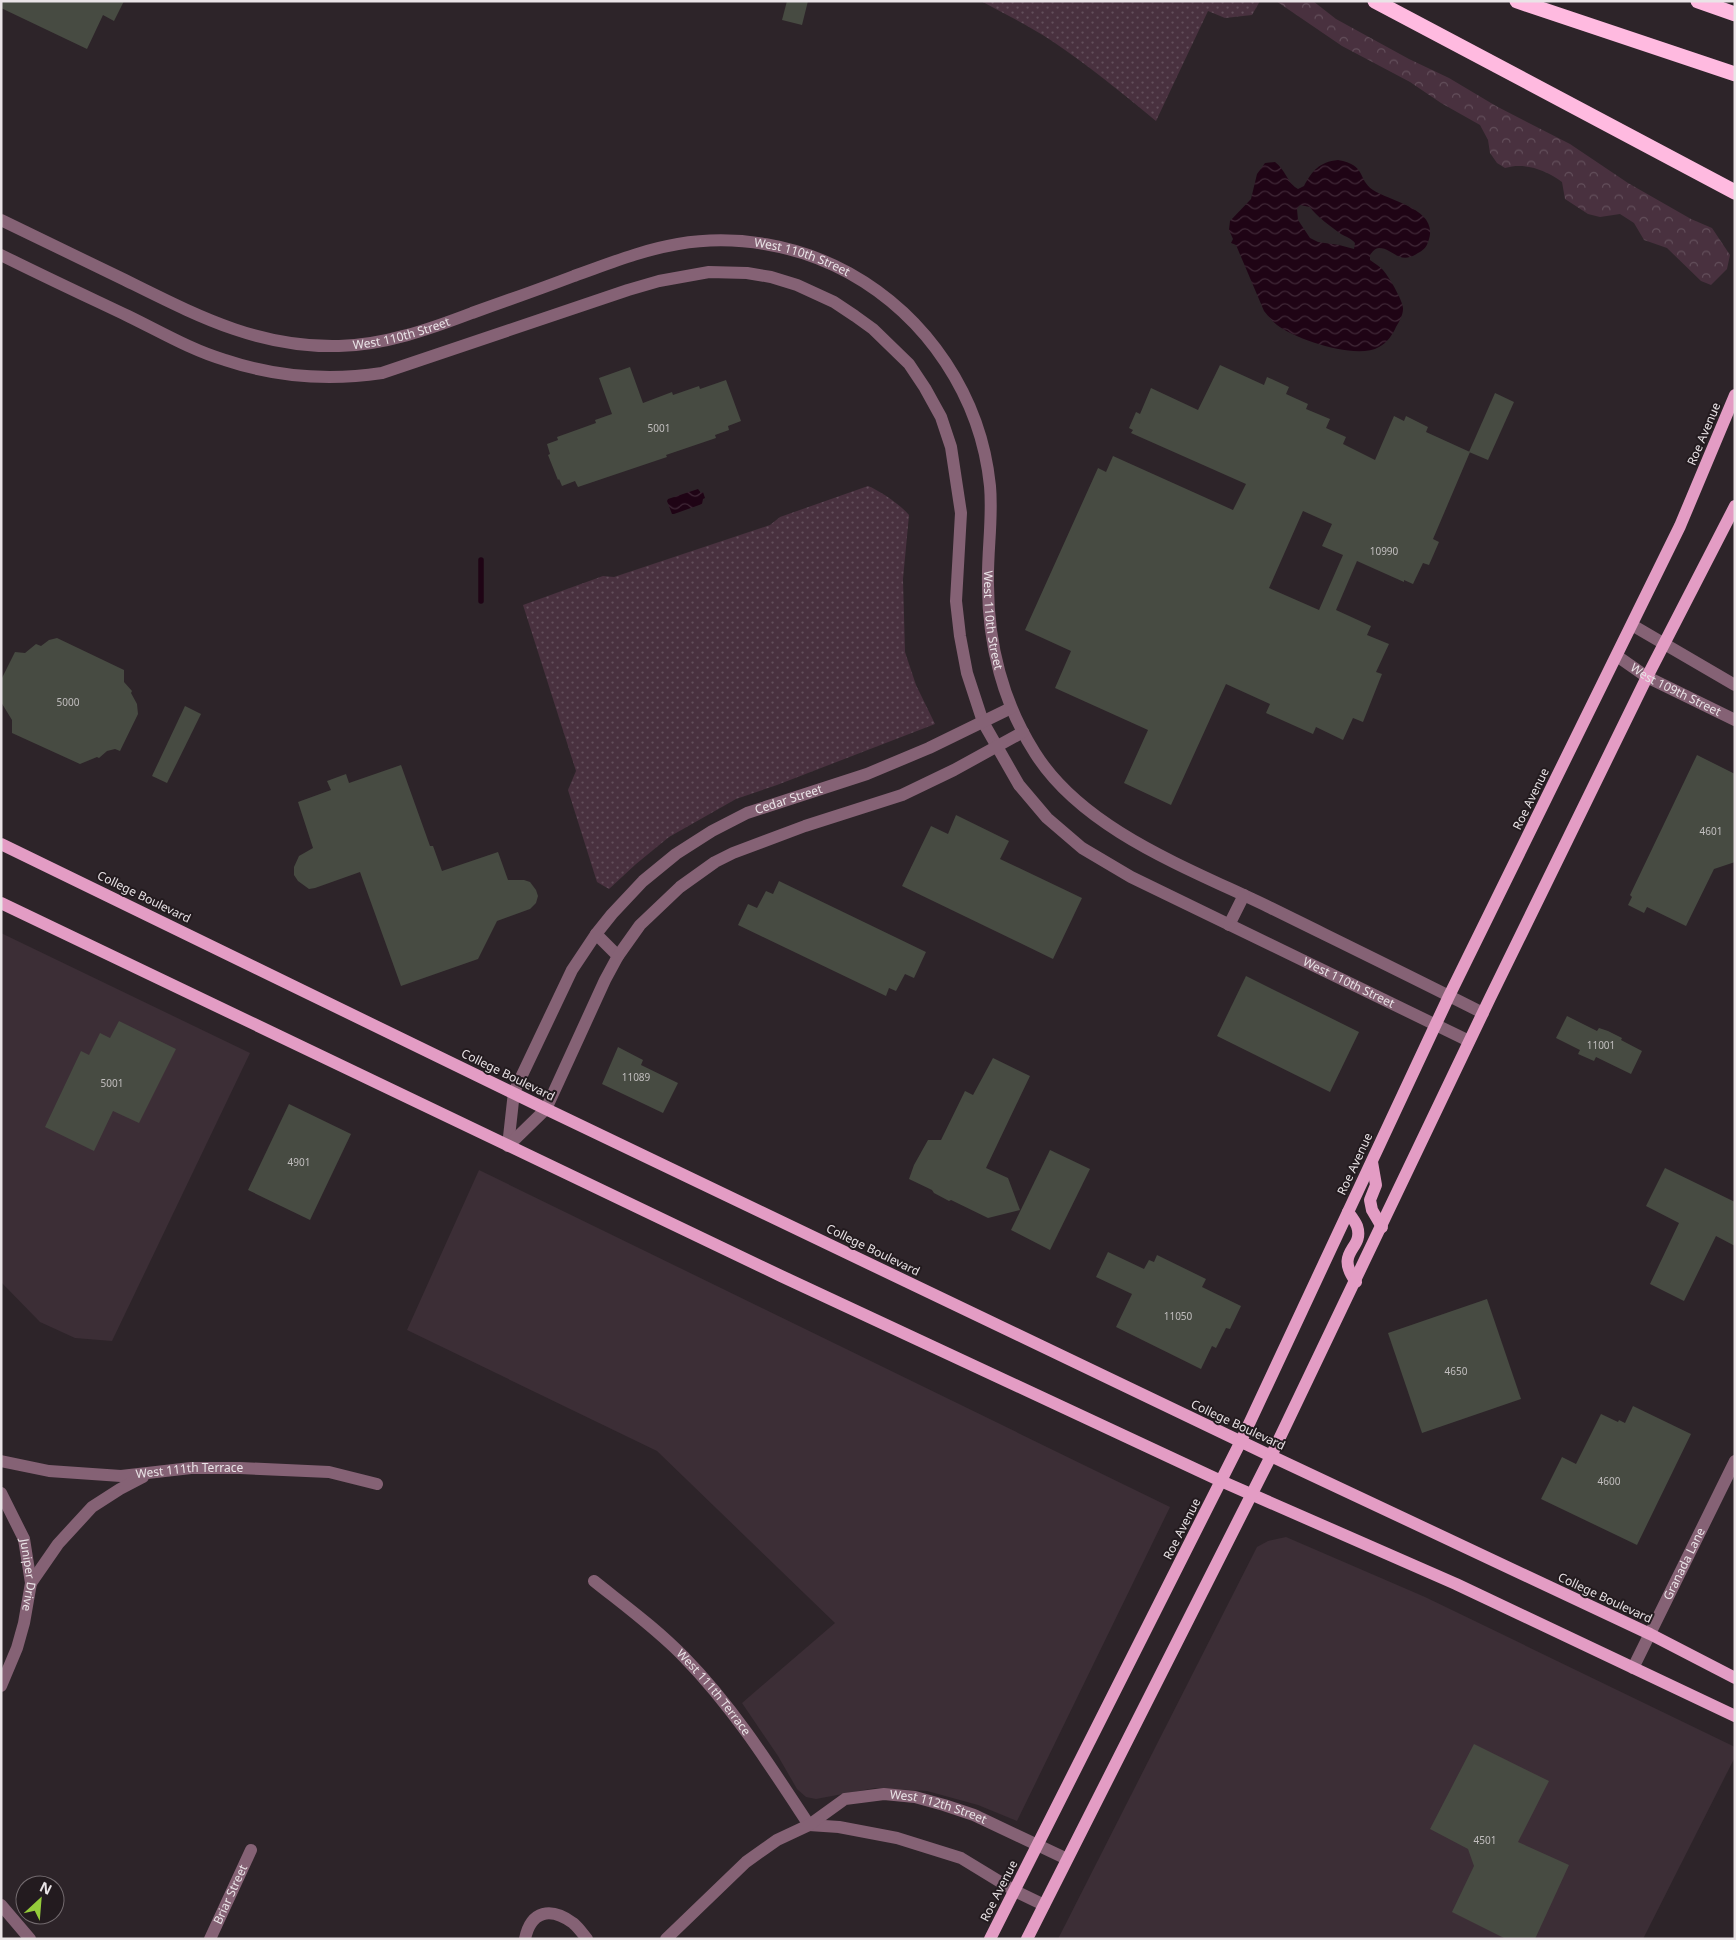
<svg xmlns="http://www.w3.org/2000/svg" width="1736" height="1940" viewBox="0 0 1736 1940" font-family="'Noto Sans',sans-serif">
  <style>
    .built { fill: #3c2e36 }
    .grass { fill: url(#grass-dots) }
    .forest { fill: url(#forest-crowns) }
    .water { fill: url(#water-waves); fill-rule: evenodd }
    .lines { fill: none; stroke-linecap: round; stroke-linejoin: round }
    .stream { stroke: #1f0415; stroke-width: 5.5 }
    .building { fill: #474b42; fill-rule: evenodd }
    .minor { stroke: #856275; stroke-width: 12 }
    .major { stroke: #e39cc4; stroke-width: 12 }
    .highway { stroke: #ffbae0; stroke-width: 15 }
    .labels { text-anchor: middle; stroke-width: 4; stroke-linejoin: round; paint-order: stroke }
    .number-label { font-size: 10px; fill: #c1bebe }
    .street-label { font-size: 12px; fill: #eae4e7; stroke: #231b1f }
  </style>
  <defs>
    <pattern id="grass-dots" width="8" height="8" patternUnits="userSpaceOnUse" patternTransform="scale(1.25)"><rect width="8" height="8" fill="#49313f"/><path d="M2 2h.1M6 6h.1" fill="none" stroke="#634f5b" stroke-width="1.8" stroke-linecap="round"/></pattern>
    <pattern id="forest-crowns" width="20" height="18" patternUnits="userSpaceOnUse" patternTransform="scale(1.25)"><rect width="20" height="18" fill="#49313f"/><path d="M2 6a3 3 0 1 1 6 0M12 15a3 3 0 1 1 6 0" fill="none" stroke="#634f5b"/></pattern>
    <pattern id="water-waves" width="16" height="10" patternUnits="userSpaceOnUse" patternTransform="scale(1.25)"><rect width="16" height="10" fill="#1f0415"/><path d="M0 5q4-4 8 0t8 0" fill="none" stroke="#402837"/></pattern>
  </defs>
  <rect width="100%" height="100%" fill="#2d2429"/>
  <g class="built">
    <path d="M1,933L250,1053L112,1341L75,1338L40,1322L1,1282Z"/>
    <path d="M479,1170L1170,1507L1017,1821L978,1805L927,1791L875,1788L816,1799L806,1797L797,1789L778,1756L742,1703L835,1623L657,1451L407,1330Z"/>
    <path d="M1286,1537L1425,1597L1735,1747V1757L1643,1939H1058L1257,1547L1268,1541Z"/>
  </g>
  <g class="grass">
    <path d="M981,1H1260L1252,15L1225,18L1208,11L1156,121C1122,93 1088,65 1052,41C1029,26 1005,14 981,1Z"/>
    <path d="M868,486C879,490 902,506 909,515L903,579L905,652L916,685L935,724L777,785L736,799L669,837L636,864L609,889L597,882L568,790L576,771L523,605L603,576L614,577L770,525L780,517Z"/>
  </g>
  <path class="forest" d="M1276,1H1313L1336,19L1409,59L1449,78L1496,106L1570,144L1628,183L1691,219L1712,228L1730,255L1727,269L1711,285L1701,281L1667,248L1644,240L1634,223L1620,214L1600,217L1588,214L1565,199L1562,182C1546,170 1525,162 1505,168L1497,163L1490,153L1488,140L1480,125L1441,103L1410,82L1342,46Z"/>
  <g class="water">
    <path d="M1338,160C1367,165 1357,179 1373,190C1391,202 1441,209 1428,242C1427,247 1422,251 1418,253C1399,266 1393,248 1379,248C1375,248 1372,252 1370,255V260C1374,263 1379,266 1382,269C1388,275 1404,302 1403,309C1403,315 1399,322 1396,327C1393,334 1387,343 1379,347C1357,360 1297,340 1277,325C1272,321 1268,316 1264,311L1236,245L1231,243L1233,239L1229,230L1230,221L1251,199L1257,174L1265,163L1275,162C1285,169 1288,184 1298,189L1304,186C1312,171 1319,162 1338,160ZM1300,205L1310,207C1317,217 1330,226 1341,234C1346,237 1351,238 1355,243L1354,249L1339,245L1318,242L1310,238L1298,220L1297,209Z"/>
    <path d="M698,489L701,493L703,492L705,498L703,499L702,504L674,514H672L667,501L668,499Z"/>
  </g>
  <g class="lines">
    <path class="stream" d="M481,560V601"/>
  </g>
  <g class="building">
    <path d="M1,1H124L114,21L103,15L87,49L1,8Z"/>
    <path d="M787,1H808L802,25L782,20Z"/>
    <path d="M1220,365L1264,385L1267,377L1289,387L1286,394L1308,404L1306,409L1330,419L1326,428L1346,437L1343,444L1375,460L1394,416L1404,421L1406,416L1428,427L1426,432L1470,452L1433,539L1439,542L1429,565L1423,563L1413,584L1404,580V582L1357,561L1336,610L1371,626L1367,635L1389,644L1376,672L1382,674L1363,722L1353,718L1343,740L1316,727L1313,734L1266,713L1270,704L1226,684L1171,805L1124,783L1148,730L1055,688L1071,651L1025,630L1098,468L1106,472L1113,456L1233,510L1246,484L1131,433L1133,430L1129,428L1136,412L1140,414L1151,388L1198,410ZM1303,511L1332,524L1322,546L1343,555L1319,610L1269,588Z"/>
    <path d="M630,367L643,403L672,392L673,395L699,386L700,389L726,380L741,421L728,426L729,430L715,435L716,438L666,455L667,457L578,487L575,481L562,486L559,479L558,480L548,455L550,454L547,444L558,440L557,437L596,423L595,420L612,414L599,378Z"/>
    <path d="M1495,393L1514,402L1488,460L1469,452Z"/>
    <path d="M57,638L124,670V682L132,691L131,693L137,704L138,714L120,751L115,749L107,751L99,758L97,757L80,764L12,733V720L1,702V680L15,652L25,653L36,644L41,646L49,640Z"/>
    <path d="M185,706L201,714L167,783L152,776Z"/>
    <path d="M1697,755L1735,774V862L1714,869L1686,926L1647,907L1644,913L1628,905L1632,897L1630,895Z"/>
    <path d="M401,765L430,846H433L442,871L498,852L508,880H524L530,882L536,890L538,896L536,903L530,909L497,921L478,959L401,986L360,872L315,888L309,889L298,881L294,875V867L299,856L313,848L298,802L331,790L327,781L346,774L349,783Z"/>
    <path d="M956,815L1009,841L1000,859L1082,898L1053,959L902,886L931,826L948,834Z"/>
    <path d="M779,881L926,952L914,978L905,974L896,991L889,988L886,996L738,925L748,904L757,908L766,891L773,894Z"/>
    <path d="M1246,976L1359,1032L1330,1092L1217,1036Z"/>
    <path d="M1567,1016L1597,1031L1599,1028L1608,1031L1622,1038L1621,1040L1642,1051L1631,1074L1596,1057L1594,1061L1578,1054L1580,1050L1556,1038Z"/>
    <path d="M119,1021L176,1049L139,1123L113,1111L94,1151L45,1127L81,1051L89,1055L100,1033L110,1038Z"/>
    <path d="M618,1047L643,1060L641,1065L678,1083L663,1113L602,1084Z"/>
    <path d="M993,1058L1030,1076L986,1168L1008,1178L1020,1210L988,1218L951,1200L949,1201L934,1193L932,1190L909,1179L914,1165L928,1140H941L965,1091L973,1095Z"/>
    <path d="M289,1104L351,1134L310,1220L248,1190Z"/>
    <path d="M1050,1150L1090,1169L1050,1250L1011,1230Z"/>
    <path d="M1665,1168L1735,1202V1246L1716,1236L1684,1301L1650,1284L1679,1223L1646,1206Z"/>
    <path d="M1108,1252L1144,1269L1149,1260L1154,1262L1157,1255L1206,1279L1202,1287L1241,1306L1230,1329L1226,1328L1216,1348L1212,1346L1201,1369L1116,1327L1132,1294L1096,1277Z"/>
    <path d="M1487,1299L1521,1399L1422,1433L1388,1333Z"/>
    <path d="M1633,1406L1691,1434L1637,1545L1541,1499L1562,1457L1576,1464L1601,1414L1618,1422L1619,1420L1625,1423Z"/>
    <path d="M1474,1744L1549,1781L1518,1842L1569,1865L1535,1939H1506L1452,1912L1474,1866L1468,1849L1430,1829Z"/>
  </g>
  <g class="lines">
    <g class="minor">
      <path id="s1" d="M1,220C43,240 84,260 125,280C196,315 257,348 339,346C385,345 430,329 472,313C506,301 540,289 574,276C608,264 642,250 678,244C736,234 798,245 849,273C928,317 981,397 990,486C993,519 987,552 988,585C988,644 1003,703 1035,753C1084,831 1191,869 1271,908C1342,943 1412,977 1483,1013"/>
      <path id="s2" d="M1,255C43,276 86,296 128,316C159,331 191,350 225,360C276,377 329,381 382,373L628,290L659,281L709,272L747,273L771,277L797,285L834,302L855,316L873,329L909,364L925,388L941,417L951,447L961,513L956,601L960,636L967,673L983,722L1019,785L1047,818L1082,848L1131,877L1469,1041"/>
      <path d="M1632,625L1735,685"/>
      <path id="s3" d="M1617,656L1647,677L1735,720"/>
      <path d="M1229,925L1244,895"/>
      <path d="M596,934L618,956"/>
      <path id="s4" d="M508,1146L514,1092L572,970L596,934L612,914L643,881L676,854L712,831L747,813L867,774L929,748L1011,708"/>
      <path d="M508,1146L546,1109L605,980L618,956L640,925L680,887L715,862L733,853L805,826L902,795L954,770L1023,732"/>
      <path id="s5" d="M1,1461L49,1471L121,1476L191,1468H240L329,1472L377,1484"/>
      <path id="s6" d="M1,1493L24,1539L31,1583L24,1623L17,1648L1,1686"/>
      <path id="s7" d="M594,1581C624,1605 657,1629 684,1657C733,1707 771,1767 809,1825"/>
      <path d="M31,1583L58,1544L92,1507L120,1489L143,1477"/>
      <path id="s8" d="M1633,1668L1735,1461"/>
      <path d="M809,1825L839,1827L897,1838L961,1858L1015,1891L1044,1905"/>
      <path d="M1,1905L30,1939"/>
      <path id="s9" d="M210,1939L251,1850"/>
      <path d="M525,1939C531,1910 551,1907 573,1923C578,1927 583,1934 587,1939"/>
      <path id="s10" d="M666,1939L746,1862L777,1840L809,1825L845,1799L884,1794L915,1797L944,1805L974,1815L1067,1859"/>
    </g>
    <g class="major">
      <path d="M1,844L546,1109L1271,1456L1650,1634L1735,1678"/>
      <path d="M1,903L781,1276L1221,1481L1456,1584L1735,1716"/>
      <path d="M1372,1162L1376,1185L1370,1200L1372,1210L1382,1227"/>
      <path d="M1348,1212C1351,1216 1355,1221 1357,1226C1365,1250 1333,1250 1356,1282"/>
      <path d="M990,1939L1241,1441L1449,996L1680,526L1735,395"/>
      <path d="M1027,1939L1271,1456L1490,998L1647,677L1735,506"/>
    </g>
    <g class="highway">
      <path d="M1375,1L1735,192"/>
      <path d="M1517,1L1735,74"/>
      <path d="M1698,1L1735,14"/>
    </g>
  </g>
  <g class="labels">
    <g class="number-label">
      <text x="659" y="432">5001</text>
      <text x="1384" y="555">10990</text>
      <text x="68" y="706">5000</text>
      <text x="1711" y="835">4601</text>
      <text x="1601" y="1049">11001</text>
      <text x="636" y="1081">11089</text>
      <text x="112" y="1087">5001</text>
      <text x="299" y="1166">4901</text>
      <text x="1178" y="1320">11050</text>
      <text x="1456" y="1375">4650</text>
      <text x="1609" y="1485">4600</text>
      <text x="1485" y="1844">4501</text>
    </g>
    <g class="street-label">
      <text dy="4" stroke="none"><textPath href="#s1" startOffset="846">West 110th Street</textPath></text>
      <text dy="4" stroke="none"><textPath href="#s1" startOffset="428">West 110th Street</textPath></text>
      <text transform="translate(1704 434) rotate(-67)" y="4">Roe Avenue</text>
      <text dy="4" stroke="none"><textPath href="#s1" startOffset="1296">West 110th Street</textPath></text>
      <text dy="4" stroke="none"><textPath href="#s3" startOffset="68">West 109th Street</textPath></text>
      <text dy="4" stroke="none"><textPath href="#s4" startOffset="472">Cedar Street</textPath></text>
      <text transform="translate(1531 799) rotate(-64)" y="4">Roe Avenue</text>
      <text transform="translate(144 897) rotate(26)" y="4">College Boulevard</text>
      <text dy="4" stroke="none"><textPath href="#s2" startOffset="1811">West 110th Street</textPath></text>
      <text transform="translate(508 1075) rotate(26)" y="4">College Boulevard</text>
      <text transform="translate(1355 1164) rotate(-65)" y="4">Roe Avenue</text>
      <text transform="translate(873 1250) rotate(26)" y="4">College Boulevard</text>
      <text transform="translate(1238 1425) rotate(25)" y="4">College Boulevard</text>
      <text dy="4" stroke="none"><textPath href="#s5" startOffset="190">West 111th Terrace</textPath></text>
      <text transform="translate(1182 1529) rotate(-63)" y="4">Roe Avenue</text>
      <text dy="4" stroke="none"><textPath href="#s8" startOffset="116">Granada Lane</textPath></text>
      <text dy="4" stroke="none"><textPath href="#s6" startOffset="88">Juniper Drive</textPath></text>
      <text transform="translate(1605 1598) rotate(25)" y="4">College Boulevard</text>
      <text dy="4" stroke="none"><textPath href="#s7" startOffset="164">West 111th Terrace</textPath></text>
      <text dy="4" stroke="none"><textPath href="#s10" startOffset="324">West 112th Street</textPath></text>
      <text transform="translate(999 1891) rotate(-63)" y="4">Roe Avenue</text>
      <text dy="4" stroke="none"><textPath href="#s9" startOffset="49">Briar Street</textPath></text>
    </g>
  </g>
  <rect width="1736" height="1940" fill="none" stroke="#eae4e7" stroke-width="5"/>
  <g transform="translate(40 1900) rotate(26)"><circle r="24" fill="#231b1f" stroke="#736b6f"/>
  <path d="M0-4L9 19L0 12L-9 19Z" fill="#95cc3b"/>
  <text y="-8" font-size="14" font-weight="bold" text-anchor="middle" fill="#eae4e7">N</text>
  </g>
</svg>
